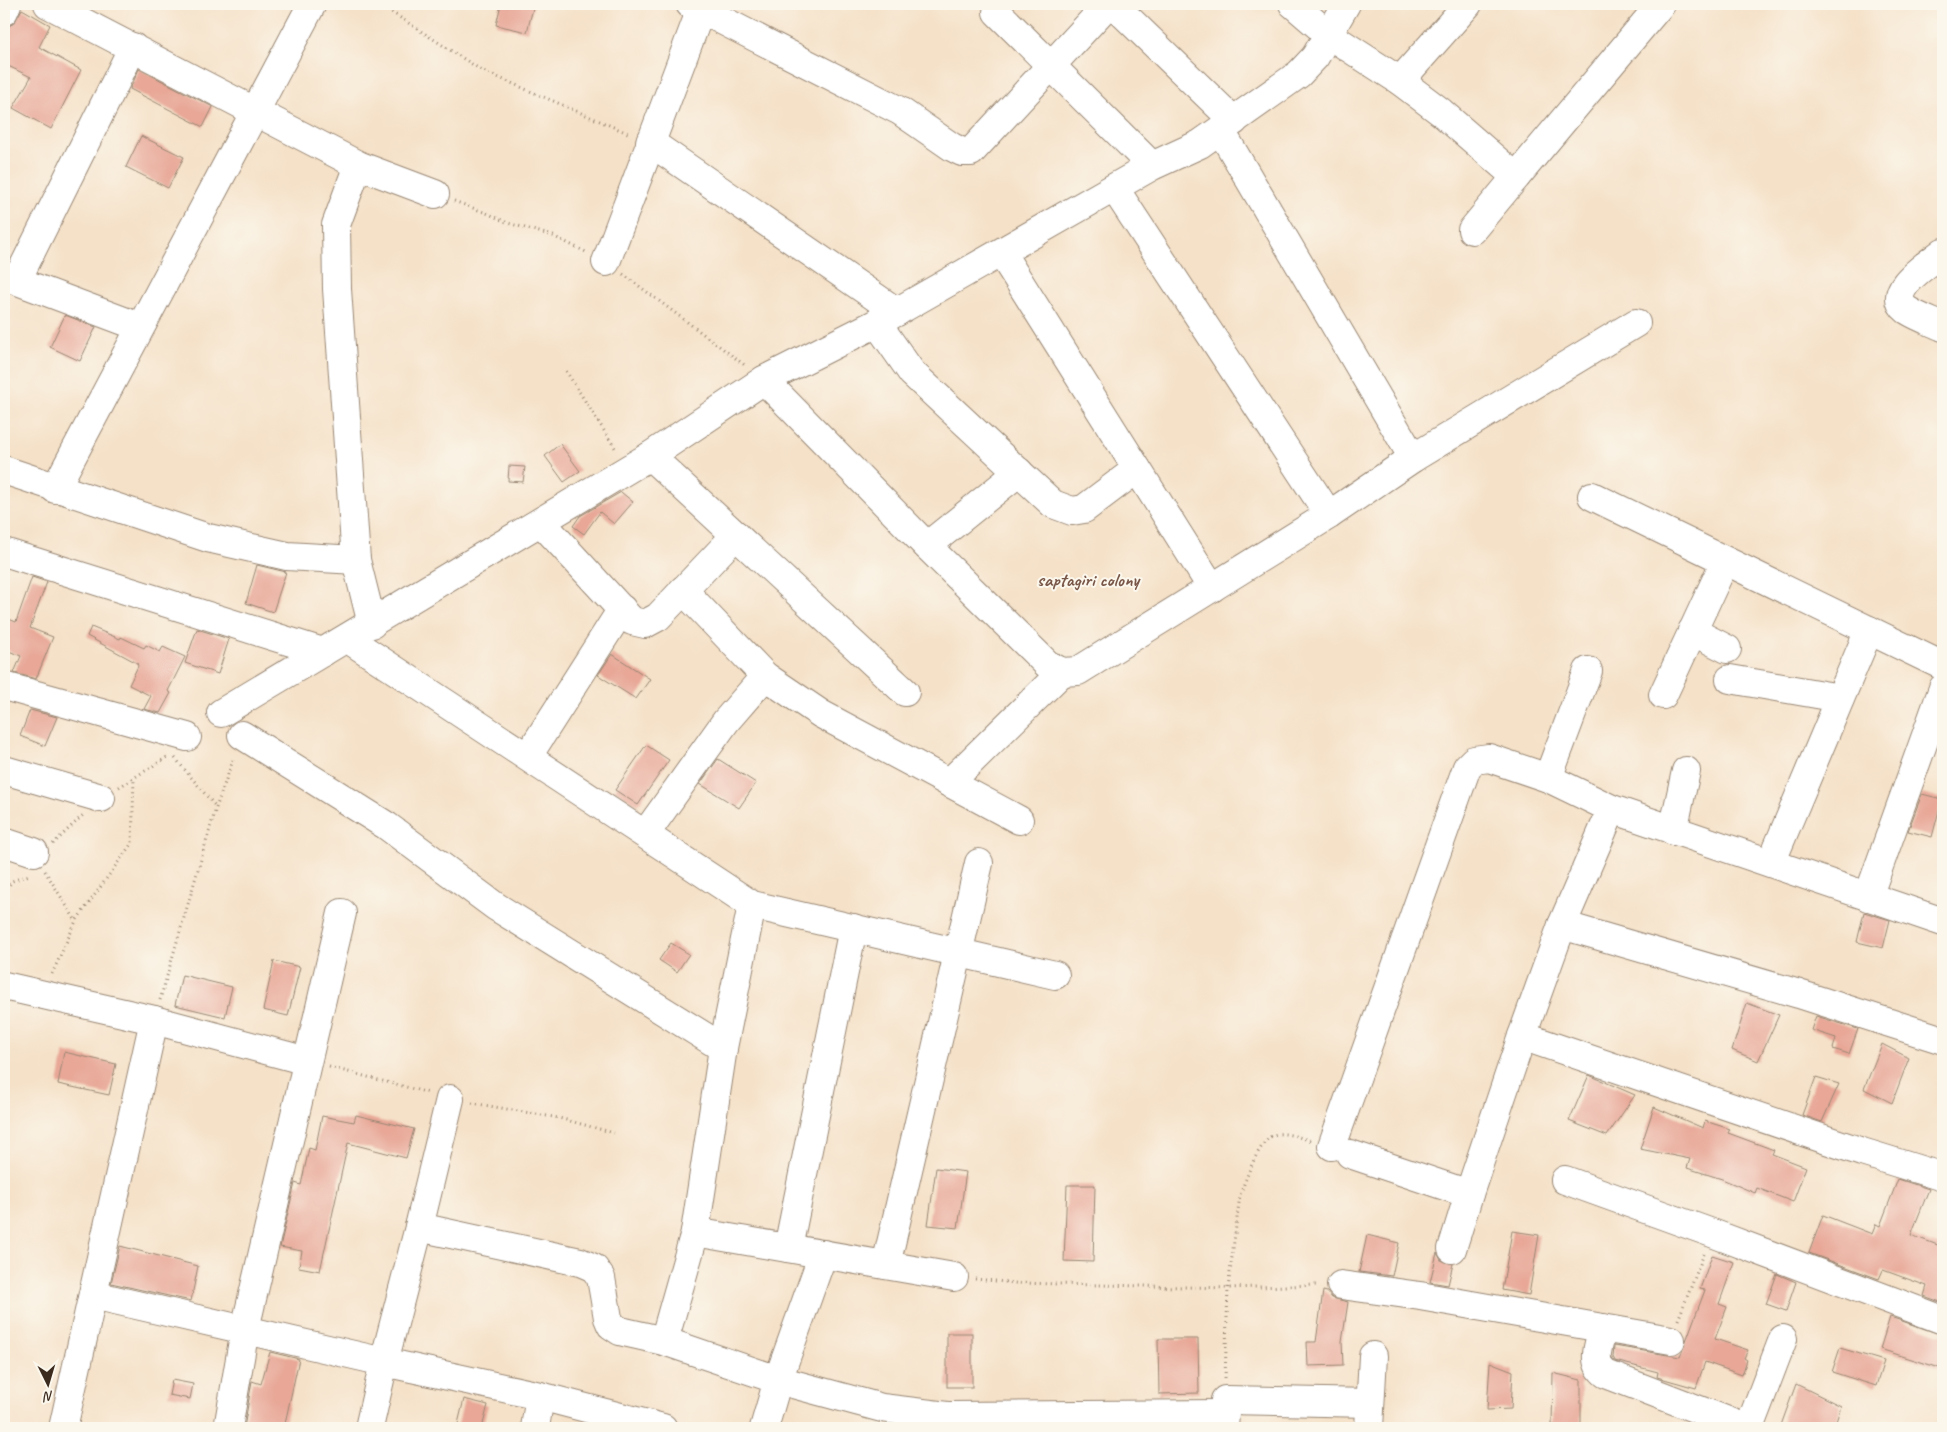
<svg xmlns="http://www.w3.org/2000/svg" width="1947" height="1432" viewBox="0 0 1947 1432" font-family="Caveat,sans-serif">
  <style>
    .building { fill: #e8a797 }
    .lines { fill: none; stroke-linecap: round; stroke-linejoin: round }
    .minor-casing { stroke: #988673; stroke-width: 30 }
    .path { stroke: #988673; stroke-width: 3; stroke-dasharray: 1 4; stroke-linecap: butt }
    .minor { stroke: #fff; stroke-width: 28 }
    .labels { text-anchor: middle; stroke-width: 4; stroke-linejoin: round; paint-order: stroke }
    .neighbourhood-label { font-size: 19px; font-weight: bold; fill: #785648; stroke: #fbf7ec }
  </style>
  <rect width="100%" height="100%" fill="#fbf7ec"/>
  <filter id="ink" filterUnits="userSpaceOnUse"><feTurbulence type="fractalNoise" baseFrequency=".02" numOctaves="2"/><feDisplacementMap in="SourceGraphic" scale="10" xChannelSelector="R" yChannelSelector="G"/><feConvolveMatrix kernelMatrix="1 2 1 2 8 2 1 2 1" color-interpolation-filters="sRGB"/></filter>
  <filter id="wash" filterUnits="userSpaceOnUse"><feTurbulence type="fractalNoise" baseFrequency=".0096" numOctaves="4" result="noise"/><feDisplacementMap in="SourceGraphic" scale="20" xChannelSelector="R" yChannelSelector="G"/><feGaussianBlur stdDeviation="1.12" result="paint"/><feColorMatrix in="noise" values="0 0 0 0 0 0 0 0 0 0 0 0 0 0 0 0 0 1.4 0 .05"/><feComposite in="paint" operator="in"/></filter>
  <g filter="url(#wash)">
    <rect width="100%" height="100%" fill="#f5e1c8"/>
    <g id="blocks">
      <g class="building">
        <path d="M501,4H534L527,32L496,25Z"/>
        <path d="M22,9L50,25L39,47L81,70L51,129L13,108L31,77L4,64V29L14,23Z"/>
        <path d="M139,69L213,107L203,127L130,89Z"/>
        <path d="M141,136L184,157L168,188L126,167Z"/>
        <path d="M65,315L96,327L80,361L50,347Z"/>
        <path d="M560,444L580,471L564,482L545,456Z"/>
        <path d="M509,466L525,467L523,482L508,481Z"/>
        <path d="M621,492L633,502L614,524L600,512L584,534L573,526L580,516Z"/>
        <path d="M257,565L286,572L273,612L246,603Z"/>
        <path d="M32,577L47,582L30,628L53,637L36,679L14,673L21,656L4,649V617L16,622Z"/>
        <path d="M91,627L120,639L121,637L144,648L146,645L160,652L163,647L185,657L168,691L171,693L160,713L144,709L151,696L129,685L138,666L137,663L87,636Z"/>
        <path d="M197,629L229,639L218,674L185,663Z"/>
        <path d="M612,654L650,679L636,699L598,675Z"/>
        <path d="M30,710L57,717L45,746L20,736Z"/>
        <path d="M646,745L669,760L638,805L615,790Z"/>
        <path d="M718,759L756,783L739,808L700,784Z"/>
        <path d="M1922,794L1942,799L1932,837L1908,831Z"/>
        <path d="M1864,912L1890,920L1883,948L1857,942Z"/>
        <path d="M671,943L689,954L677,972L659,960Z"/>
        <path d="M274,961L300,967L288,1016L263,1010Z"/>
        <path d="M182,975L232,987L225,1017L175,1005Z"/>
        <path d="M1747,1003L1779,1015L1758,1061L1732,1050Z"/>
        <path d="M1816,1016L1858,1029L1849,1054L1833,1049L1836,1038L1811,1030Z"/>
        <path d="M1882,1044L1909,1058L1892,1103L1864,1089Z"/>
        <path d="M64,1052L116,1064L109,1095L58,1084Z"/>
        <path d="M1589,1075L1635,1095L1607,1136L1569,1121Z"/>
        <path d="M1816,1077L1839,1084L1822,1122L1802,1115Z"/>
        <path d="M1654,1107L1703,1128L1705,1121L1730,1129L1728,1133L1774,1150L1772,1154L1806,1167L1793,1202L1757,1188L1755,1193L1722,1179L1687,1168L1690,1159L1640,1149Z"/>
        <path d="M356,1115L414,1129L406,1158L348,1143L320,1271L299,1267L302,1251L280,1247L295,1183L301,1185L309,1148L315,1150L322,1116L354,1122Z"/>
        <path d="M936,1168L966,1172L958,1228L928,1225Z"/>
        <path d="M1898,1179L1929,1189L1911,1235L1943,1247V1303L1924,1296L1927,1286L1883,1270L1879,1279L1809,1253L1823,1215L1872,1234L1876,1224L1880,1226Z"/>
        <path d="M1067,1185H1095L1093,1262L1064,1261Z"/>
        <path d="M1512,1231L1539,1235L1529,1295L1502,1290Z"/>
        <path d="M1367,1235L1399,1243L1392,1276L1359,1272Z"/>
        <path d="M120,1246L198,1266L191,1301L111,1283Z"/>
        <path d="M1437,1253L1441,1260L1453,1264L1448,1285L1430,1282Z"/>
        <path d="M1712,1255L1734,1262L1719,1304L1727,1307L1715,1339L1748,1350L1744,1358L1747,1360L1742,1375L1705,1362L1696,1388L1657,1377L1658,1372L1615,1361L1613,1357L1614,1346L1680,1357L1705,1290L1700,1289Z"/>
        <path d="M1777,1274L1796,1282L1786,1311L1766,1304Z"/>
        <path d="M1323,1291L1327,1292L1332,1298L1348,1302L1342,1342L1343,1365L1308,1366L1307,1342H1316Z"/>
        <path d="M1890,1317L1943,1335V1369L1880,1349Z"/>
        <rect x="947" y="1333" width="25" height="54"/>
        <path d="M1158,1339H1198L1199,1393L1159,1394Z"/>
        <path d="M1840,1348L1884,1361L1876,1386L1832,1372Z"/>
        <path d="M270,1352L299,1359L284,1428H244L252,1381L261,1384Z"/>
        <path d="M1490,1362L1513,1371L1511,1409L1487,1410Z"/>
        <path d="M1553,1373L1581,1380V1428L1552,1425Z"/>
        <path d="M172,1380L193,1384L190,1399L169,1395Z"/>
        <path d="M1796,1384L1841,1406L1834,1428H1780Z"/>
        <path d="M464,1399L488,1405L482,1428H457Z"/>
      </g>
    </g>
  </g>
  <g filter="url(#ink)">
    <use href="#blocks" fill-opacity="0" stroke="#988673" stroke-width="1"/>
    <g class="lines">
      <g class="minor-casing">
        <g id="minor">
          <path d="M48,4L358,165L435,194"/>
          <path d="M690,4L900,111L952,147L962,152H971L1108,4"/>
          <path d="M1113,4L1234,121"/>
          <path d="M1293,4L1329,35L1400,81L1468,4"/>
          <path d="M4,11L7,4"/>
          <path d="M997,12L1152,166"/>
          <path d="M1400,81L1441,112L1516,177L1661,4"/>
          <path d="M1221,131L1413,458"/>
          <path d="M650,142L897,312"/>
          <path d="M358,165L336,225L337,289L356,560L372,624"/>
          <path d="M1115,189L1329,515"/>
          <path d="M1472,230L1516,177"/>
          <path d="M1943,252C1930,263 1882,291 1907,310C1918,317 1932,322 1943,327"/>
          <path d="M1002,254L1212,588"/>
          <path d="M606,262L703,4"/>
          <path d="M4,276L140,327"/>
          <path d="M17,280L133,47"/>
          <path d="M877,323L912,373L1053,504L1072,511L1084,509L1137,469"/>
          <path d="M764,380L927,546L1047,664L1062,672L1078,671L1329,515L1413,458L1636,323"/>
          <path d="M650,456L905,692"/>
          <path d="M4,470L208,538L287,556L356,560"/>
          <path d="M55,489L312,4"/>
          <path d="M1592,496L1943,666"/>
          <path d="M541,522L632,621L645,624L658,617L736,535"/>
          <path d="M927,546L1019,472"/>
          <path d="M4,552L323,652"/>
          <path d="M683,590L765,676"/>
          <path d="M1692,631L1727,649"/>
          <path d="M348,639L752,905L1055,975"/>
          <path d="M1730,679L1840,698"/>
          <path d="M4,686L187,737"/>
          <path d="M1663,695L1725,561"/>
          <path d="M221,713L650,456L764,380L877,323L1152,166L1200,144L1299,74L1315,57L1346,4"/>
          <path d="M242,735L387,826L495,906L723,1048"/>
          <path d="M528,756L622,609"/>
          <path d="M4,770L101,798"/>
          <path d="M1548,778L1588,671"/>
          <path d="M949,783L1062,672"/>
          <path d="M1673,831L1686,771"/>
          <path d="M646,833L726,721L765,676L821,714L1019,820"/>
          <path d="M4,842L34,852"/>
          <path d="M1771,863L1869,630"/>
          <path d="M1868,897L1943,688"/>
          <path d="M1562,925L1799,994L1943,1040"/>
          <path d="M4,986L154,1020L63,1428"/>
          <path d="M154,1020L307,1061"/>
          <path d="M1522,1036L1562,925L1612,809"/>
          <path d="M1332,1146L1467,767L1474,760L1489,758L1548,778L1612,809L1943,922"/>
          <path d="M1350,1154L1469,1194L1522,1036L1862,1152L1943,1177"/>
          <path d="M1565,1180L1712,1233L1943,1320"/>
          <path d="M419,1227L450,1099"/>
          <path d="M695,1232L954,1277"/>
          <path d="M788,1248L853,928"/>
          <path d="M1452,1249L1469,1194"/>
          <path d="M886,1265L979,863"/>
          <path d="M1341,1285L1420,1296L1671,1340"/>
          <path d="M93,1295L384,1362L369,1428"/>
          <path d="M1603,1328C1599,1345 1590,1362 1606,1374L1746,1428"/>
          <path d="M664,1341L695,1232L723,1048L752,905"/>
          <path d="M1225,1400L1370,1403"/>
          <path d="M228,1428L245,1329L342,913"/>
          <path d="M535,1428L540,1396"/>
          <path d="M663,1428L540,1396L384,1362L419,1227L580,1262L594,1268L601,1278L608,1318L611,1325L620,1331L664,1341L778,1380L882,1408L947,1416L1225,1414L1224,1428"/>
          <path d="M764,1428L778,1380L823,1254"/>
          <path d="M1369,1428L1373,1356"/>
          <path d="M1749,1428L1783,1339"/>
        </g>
      </g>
      <g class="path">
        <path d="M379,4L481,70L630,134"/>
        <path d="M454,201L489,214L508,223L553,236L586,252"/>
        <path d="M623,274L746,366"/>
        <path d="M566,371L617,451"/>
        <path d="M175,758L216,807"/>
        <path d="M119,787L169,756"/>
        <path d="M53,844L83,815"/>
        <path d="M45,871L76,921"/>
        <path d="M4,893L12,881L29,875"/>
        <path d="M52,974L76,921L132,843L134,778"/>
        <path d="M160,1000L216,808L234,757"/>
        <path d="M329,1067L429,1093"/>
        <path d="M472,1103L559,1118L614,1133"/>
        <path d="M975,1279L1015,1283L1228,1288L1318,1285"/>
        <path d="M1678,1320L1704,1254"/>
        <path d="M1225,1378L1228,1288L1240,1195C1245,1181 1259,1140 1274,1135C1284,1131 1301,1138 1312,1141"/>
      </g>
      <use href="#minor" class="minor"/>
    </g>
  </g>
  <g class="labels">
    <g class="neighbourhood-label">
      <text x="1088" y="586">saptagiri colony</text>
    </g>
  </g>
  <rect width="1947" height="1432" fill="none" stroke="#fbf7ec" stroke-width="20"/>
  <g transform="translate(48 1384) rotate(175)" stroke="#fbf7ec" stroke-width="4" paint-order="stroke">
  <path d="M0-4L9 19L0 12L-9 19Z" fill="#3b2a1e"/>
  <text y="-8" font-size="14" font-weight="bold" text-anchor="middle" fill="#3b2a1e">N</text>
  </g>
</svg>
